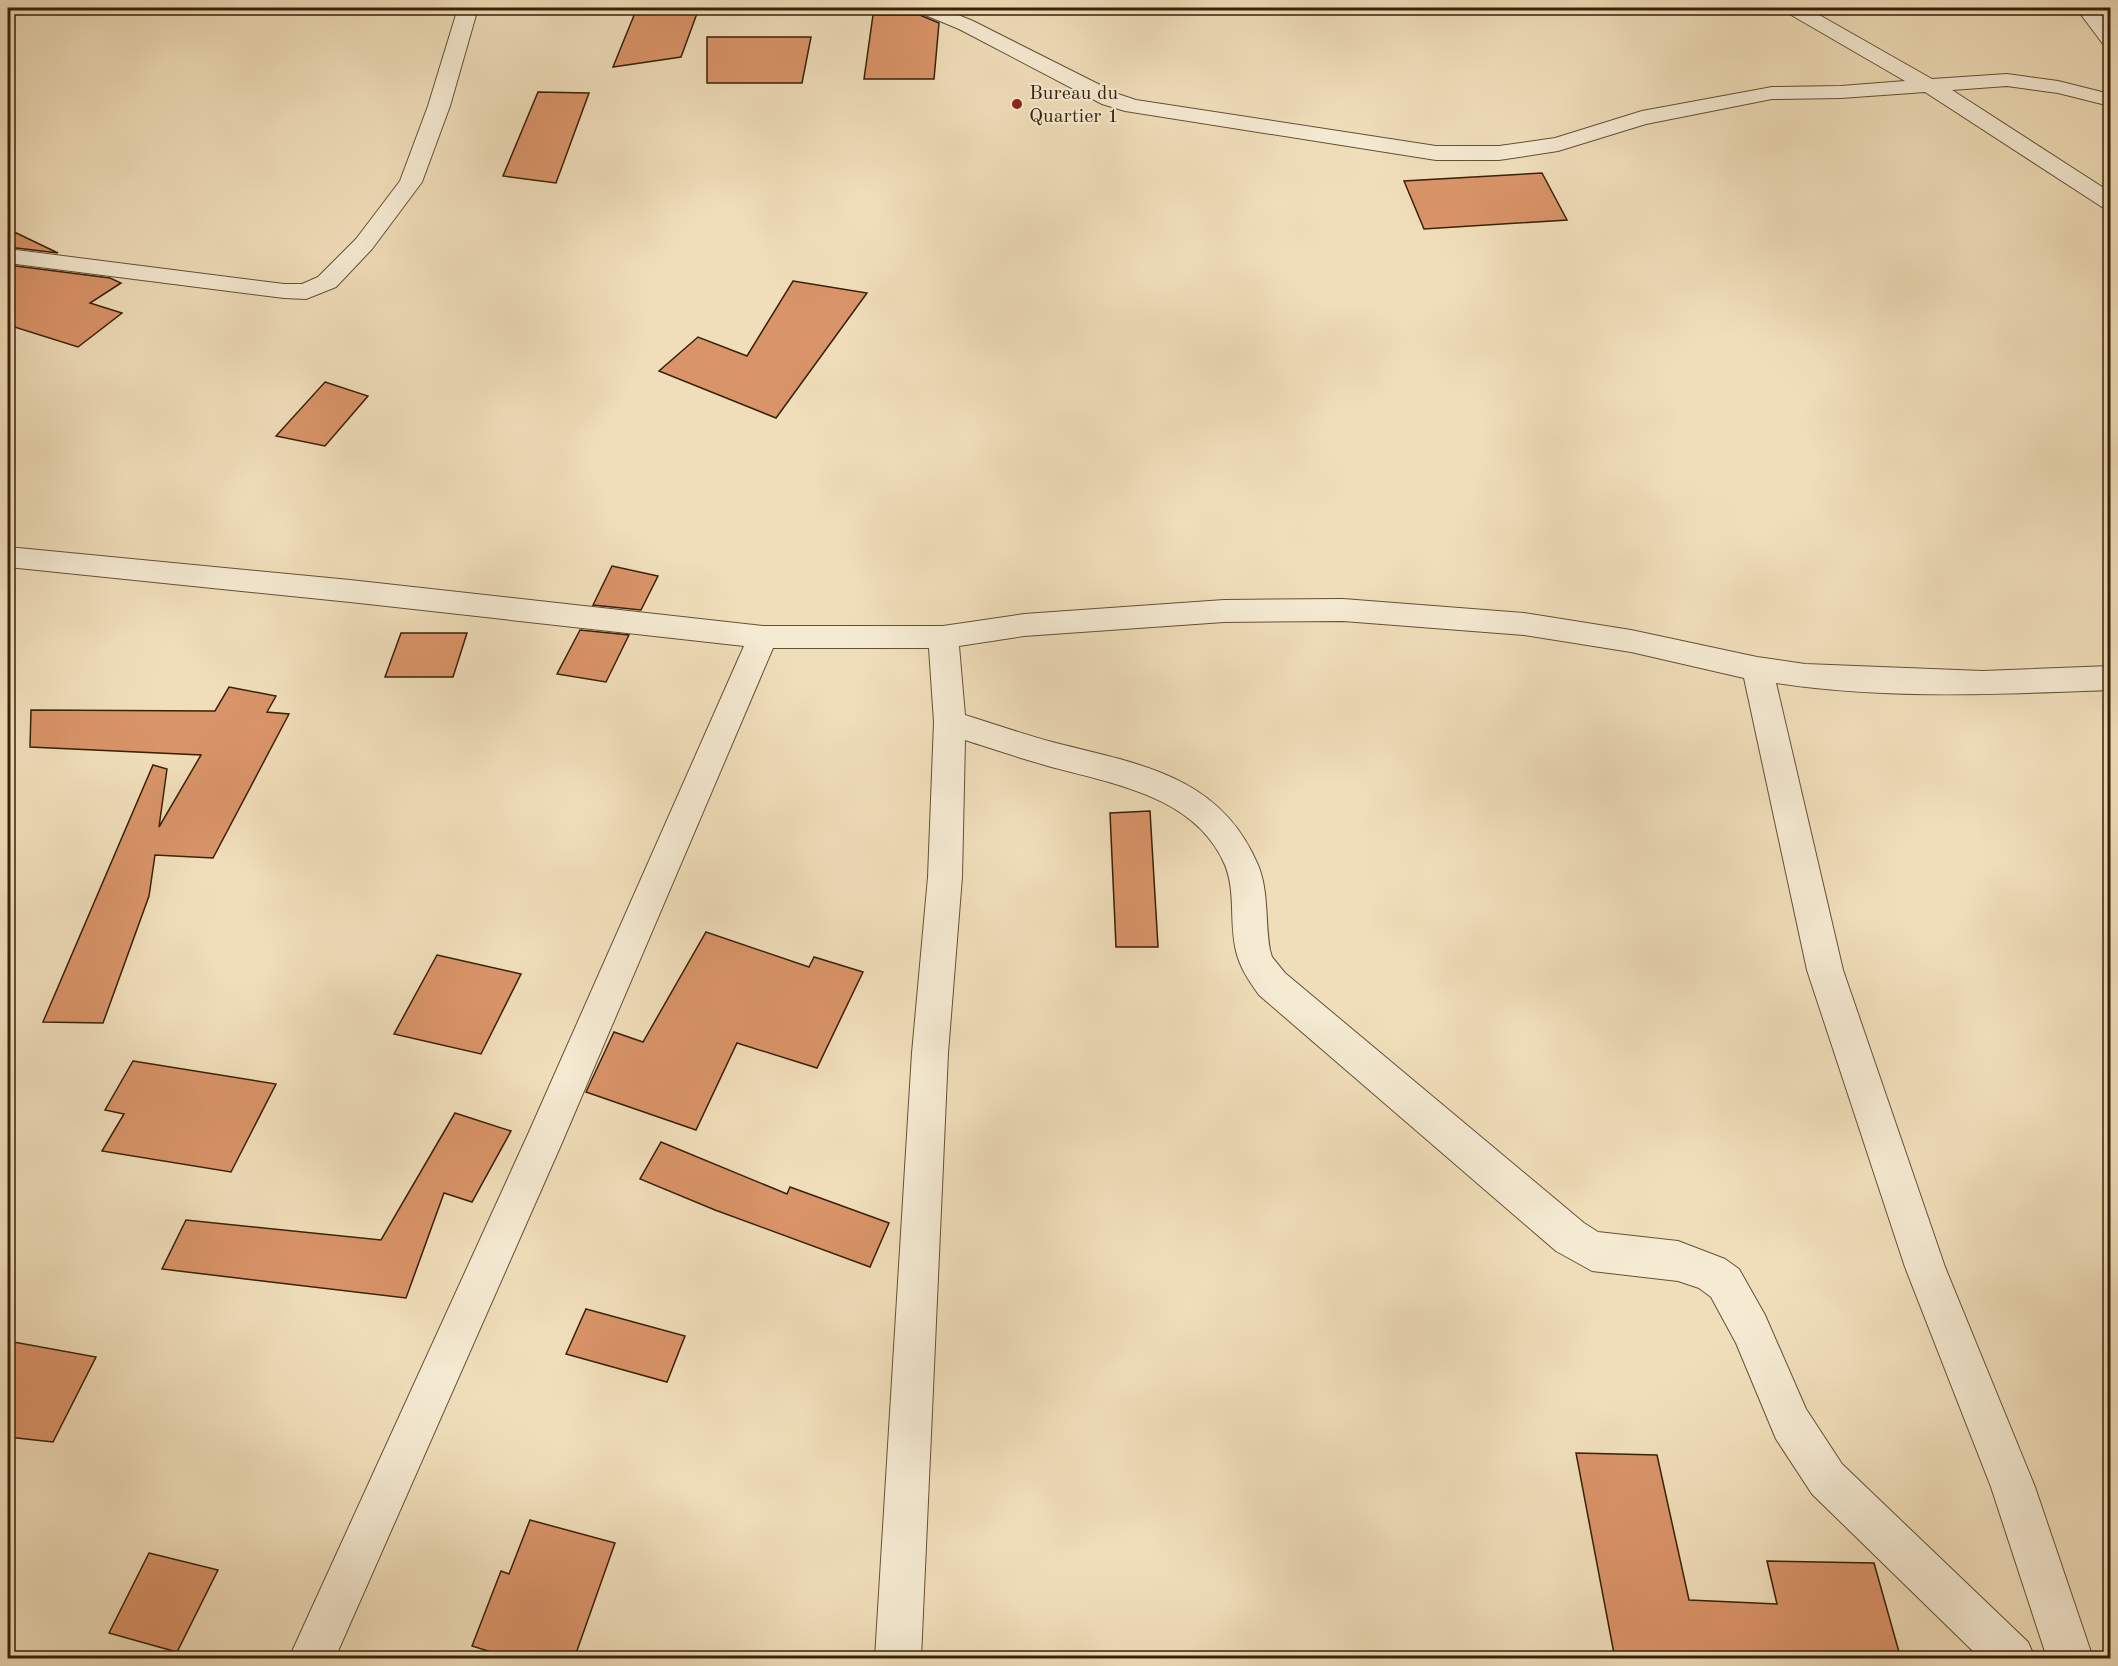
<svg xmlns="http://www.w3.org/2000/svg" width="2118" height="1666" viewBox="0 0 2118 1666" font-family="'Old Standard TT',serif">
  <style>
    .building { fill: #da9469; stroke: #382107; stroke-width: 1.5 }
    .lines { fill: none; stroke-linecap: round; stroke-linejoin: round }
    .minor-casing { stroke: #665034; stroke-width: 2 }
    .minor { fill: #f5ead2; fill-rule: evenodd }
    .poi-dot { fill: #8f2418; stroke: #f5ead2; stroke-width: 2 }
    .labels { text-anchor: middle; stroke-width: 4.5; stroke-linejoin: round; paint-order: stroke }
    .far-poi-label { font-size: 20px; fill: #382107; stroke: #f5ead2; text-anchor: start }
  </style>
  <rect width="100%" height="100%" fill="#f0deba"/>
  <filter id="stains"><feTurbulence type="fractalNoise" baseFrequency=".00333" numOctaves="4"/><feColorMatrix values="0 0 0 0 .2 0 0 0 0 .09 0 0 0 0 .02 0 0 0 .5 -.17"/></filter>
  <radialGradient id="worn" r=".72"><stop offset=".6" stop-color="#630" stop-opacity="0"/><stop offset="1" stop-color="#630" stop-opacity=".3"/></radialGradient>
  <g class="building">
    <path d="M637,8H699L681,57L613,67Z"/>
    <path d="M873,15H920L939,23L934,79H864Z"/>
    <path d="M707,37H811L802,83H707Z"/>
    <path d="M538,92L589,93L556,183L503,176Z"/>
    <path d="M1542,173L1567,220L1424,229L1404,181Z"/>
    <path d="M8,229L58,253L8,247Z"/>
    <path d="M8,265L110,278L121,283L90,303L122,313L78,347L8,325Z"/>
    <path d="M793,281L867,293L776,418L659,371L698,337L747,356Z"/>
    <path d="M325,382L368,396L325,446L276,436Z"/>
    <path d="M612,566L658,576L641,610L593,605Z"/>
    <path d="M580,630L629,635L606,682L557,674Z"/>
    <path d="M401,633H467L453,677H385Z"/>
    <path d="M229,687L276,696L267,712L289,714L213,858L155,855L149,896L103,1023L43,1022L153,765L167,769L159,827L201,755L30,747L31,710L215,711Z"/>
    <path d="M1150,811L1158,947H1116L1110,813Z"/>
    <path d="M706,932L809,967L814,957L863,972L817,1068L737,1043L696,1130L586,1092L614,1032L643,1042Z"/>
    <path d="M437,955L521,974L481,1054L394,1034Z"/>
    <path d="M133,1061L276,1084L231,1172L102,1151L124,1114L105,1110Z"/>
    <path d="M455,1113L511,1131L472,1202L444,1193L406,1298L162,1269L186,1220L381,1240Z"/>
    <path d="M661,1142L787,1194L790,1187L889,1223L870,1267L715,1210L640,1179Z"/>
    <path d="M586,1309L685,1336L667,1382L566,1354Z"/>
    <path d="M8,1341L96,1357L53,1442L8,1437Z"/>
    <path d="M1576,1453L1657,1455L1689,1600L1777,1604L1767,1561L1874,1563L1901,1659H1615Z"/>
    <path d="M530,1520L615,1543L574,1659H514L472,1646L501,1571L509,1574Z"/>
    <path d="M149,1553L218,1570L177,1652L109,1633Z"/>
  </g>
  <g class="lines">
    <g class="minor-casing">
      <g id="minor">
        <path d="M458,8H478L450,106L422,182L372,249L336,287L306,299L284,298L8,263V249L284,284H302L318,277L356,239L400,181L428,106Z"/>
        <path d="M915,8H941L973,21L1118,94L1136,100L1436,146H1499L1555,138L1642,111L1772,87L1841,86L1905,81L1786,12L1783,8H1807L1932,79L2007,74L2058,81L2110,94V106L2058,93L2007,86L1952,90L2110,192V209L2102,207L1925,92L1841,98L1772,99L1646,124L1558,151L1499,160H1436L1125,111L1102,104L959,29L918,12Z"/>
        <path d="M2076,8H2096L2110,27V46L2103,44Z"/>
        <path d="M8,547L350,580L763,626H943L1024,614L1224,600L1343,599L1524,613L1631,630L1757,657L1805,664L1983,671L2110,666V690C1999,694 1886,700 1776,683L1843,970L1945,1267L2035,1487L2093,1658H2047L1991,1487L1905,1267L1807,970L1744,678L1631,652L1524,635L1343,621L1224,622L1024,636L959,646L965,715C994,724 1023,734 1052,742C1137,764 1220,774 1258,865C1269,891 1265,923 1270,950L1272,957L1285,973L1584,1223L1598,1232L1678,1241L1725,1259L1739,1269L1765,1315L1806,1409L1842,1464L2028,1642L2035,1658H1980L1812,1494L1776,1439L1736,1343L1711,1297L1699,1288L1678,1281L1592,1271L1556,1251L1259,995C1249,981 1240,968 1236,951C1229,923 1236,892 1225,865C1195,795 1112,784 1048,766C1020,758 993,749 965,740L962,877L948,1053L921,1658H875L912,1053L928,877L934,722L929,648H773L561,1145L335,1658H289L529,1132L744,646L350,602L8,567Z"/>
      </g>
    </g>
    <use href="#minor" class="minor"/>
  </g>
  <circle class="poi-dot" cx="1017" cy="104" r="6"/>
  <g class="labels">
    <g class="far-poi-label">
      <text x="1029" y="99">Bureau du<tspan x="1029" dy="23">Quartier 1</tspan></text>
    </g>
  </g>
  <rect width="2118" height="1666" fill="none" stroke="#f0deba" stroke-width="30"/>
  <rect x="9" y="9" width="2100" height="1648" fill="none" stroke="#382107" stroke-width="3"/>
  <rect x="15" y="15" width="2088" height="1636" fill="none" stroke="#382107" stroke-width="1.5"/>
  <rect width="100%" height="100%" filter="url(#stains)"/>
  <rect width="100%" height="100%" fill="url(#worn)"/>
</svg>
